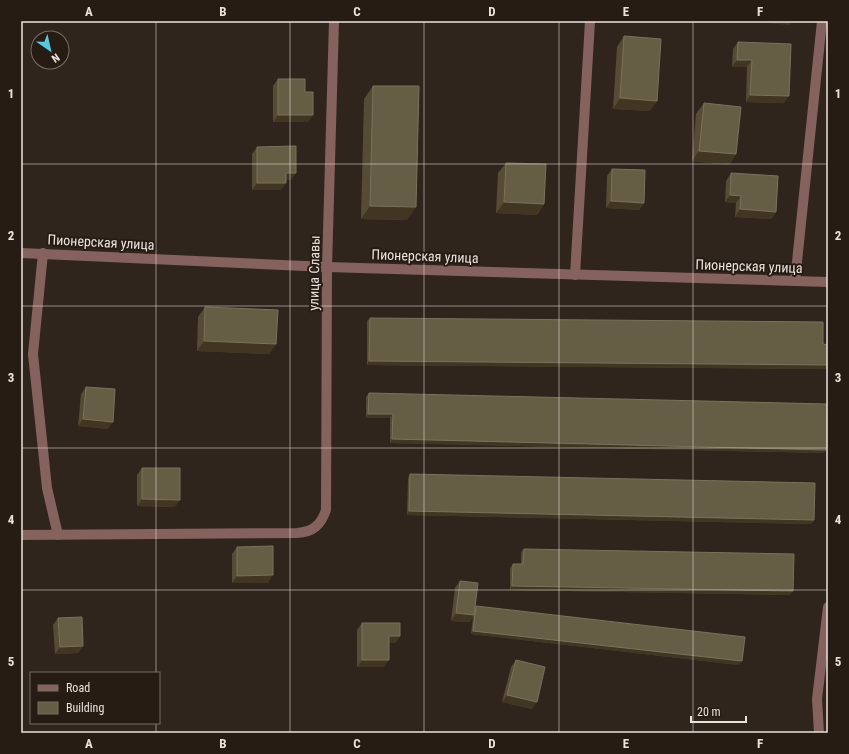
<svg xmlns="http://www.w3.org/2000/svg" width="849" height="754" viewBox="0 0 849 754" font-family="'Roboto Condensed',sans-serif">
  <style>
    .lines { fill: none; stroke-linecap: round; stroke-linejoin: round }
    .minor { stroke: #85625d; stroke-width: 10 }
    .wall { fill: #564c33 }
    .shaded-wall { fill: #403622 }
    .building { fill: #665d45; stroke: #7b725d }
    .grid { fill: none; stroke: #eae3dd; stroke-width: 1; stroke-opacity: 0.55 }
    .labels { text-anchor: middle; stroke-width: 4; stroke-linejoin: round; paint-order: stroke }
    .street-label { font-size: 14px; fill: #eae3dd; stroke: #261c14 }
    .neatline { fill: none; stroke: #eae3dd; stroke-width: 1.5 }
    .grid-label { font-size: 13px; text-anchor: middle; font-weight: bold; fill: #eae3dd }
  </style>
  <rect width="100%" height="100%" fill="#30251d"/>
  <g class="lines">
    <g class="minor">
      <path d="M21,253L327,267L828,282"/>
      <path d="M43,253L33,354L47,488L58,535"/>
      <path d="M575,275L590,21"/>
      <path d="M795,281L822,21"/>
      <path d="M21,535L297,533C313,532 321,525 326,510L327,267L334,21"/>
      <path d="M819,733L817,699L828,607"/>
    </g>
  </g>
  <g class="wall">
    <path d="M624,36L650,111L613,109L617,47Z"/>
    <path d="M738,42L784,103L746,102L747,67H732L733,49Z"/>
    <path d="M278,79L305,92L308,122H273V86Z"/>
    <path d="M373,86L407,220L361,219L364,99Z"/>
    <path d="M704,103L736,154L729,165L692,161L696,114Z"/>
    <path d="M257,147L291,180H286V183L281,190H252V154Z"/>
    <path d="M506,163L544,204L537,215L496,213L498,173Z"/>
    <path d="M612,169L644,203L639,210L606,208L607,176Z"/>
    <path d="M731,173L776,212L771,219L735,217L736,203L725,202L726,181Z"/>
    <path d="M205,307L276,344L269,354L197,351L198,317Z"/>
    <path d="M370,318L828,345V369L367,365V321Z"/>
    <path d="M86,387L108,429L78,426L81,394Z"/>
    <path d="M369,393L826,450L823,453L390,443V418H366V397Z"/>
    <path d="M142,468L175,507L137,506V475Z"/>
    <path d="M410,474L814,520L811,524L407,515L408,478Z"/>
    <path d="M237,547L268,583H232V554Z"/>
    <path d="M524,549L790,595L510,590V568L513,564H521V552Z"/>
    <path d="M460,581L475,608L476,606L739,665L471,634L473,617L469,622L451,621L455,588Z"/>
    <path d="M58,618L83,646L78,653L55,654L53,625Z"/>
    <path d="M362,623L400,636L395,643H389L384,667H357V630Z"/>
    <path d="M516,660L532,709L502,702L511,667Z"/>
  </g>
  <g class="shaded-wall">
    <path d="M738,21H793L790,25Z"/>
    <path d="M737,60H752L747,67H732Z"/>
    <path d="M750,95L789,96L784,103L746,102Z"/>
    <path d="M620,98L657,101L650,111L613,109Z"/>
    <path d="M278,115H313L308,122H273Z"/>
    <path d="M699,151L736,154L729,165L692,161Z"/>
    <path d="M286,173H296L291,180H281Z"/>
    <path d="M257,183H286L281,190H252Z"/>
    <path d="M730,195L741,196L736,203L725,202Z"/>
    <path d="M611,201L644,203L639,210L606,208Z"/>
    <path d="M504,202L544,204L537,215L496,213Z"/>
    <path d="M370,206L416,207L407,220L361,219Z"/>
    <path d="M740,209L776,212L771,219L735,217Z"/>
    <path d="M204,341L276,344L269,354L197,351Z"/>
    <path d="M369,361L828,365V369L367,365Z"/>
    <path d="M368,414H393L390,418H366Z"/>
    <path d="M83,419L113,422L108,429L78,426Z"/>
    <path d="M392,439L826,450L823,453L390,443Z"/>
    <path d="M142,499L180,500L175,507L137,506Z"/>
    <path d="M409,511L814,520L811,524L407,515Z"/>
    <path d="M273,575L268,583H232L237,576Z"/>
    <path d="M512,586L793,591L790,595L510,590Z"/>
    <path d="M456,613L474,615L469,622L451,621Z"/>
    <path d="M473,631L742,661L739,665L471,634Z"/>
    <path d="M389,636H400L395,643H384Z"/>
    <path d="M83,646L78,653L55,654L60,647Z"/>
    <path d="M362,660H389L384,667H357Z"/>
    <path d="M507,695L537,702L532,709L502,702Z"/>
  </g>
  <g class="building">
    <path d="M624,36L661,39L657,101L620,98Z"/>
    <path d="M738,42L791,44L789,96L750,95L752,60H737Z"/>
    <path d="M278,79H305V92H313V115H278Z"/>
    <path d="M373,86H419L416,207L370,206Z"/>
    <path d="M704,103L741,107L736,154L699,151Z"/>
    <path d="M296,146V173H286V183H257V147Z"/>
    <path d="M506,163L546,164L544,204L504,202Z"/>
    <path d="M612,169L645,170L644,203L611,201Z"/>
    <path d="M731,173L778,176L776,212L740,209L741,196L730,195Z"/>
    <path d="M205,307L278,310L276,344L204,341Z"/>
    <path d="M370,318L823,322V344L828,345V365L369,361Z"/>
    <path d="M86,387L115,389L113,422L83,419Z"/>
    <path d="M369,393L827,404L826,450L392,439L393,414H368Z"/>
    <path d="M142,468H180V500L142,499Z"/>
    <path d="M410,474L815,483L814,520L409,511Z"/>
    <path d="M273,546V575L237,576V547Z"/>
    <path d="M524,549L794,554L793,591L512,586L513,564H523Z"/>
    <path d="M460,581L478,583L474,615L456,613Z"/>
    <path d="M476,606L745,637L742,661L473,631Z"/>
    <path d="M82,617L83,646L60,647L58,618Z"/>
    <path d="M362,623H400V636H389V660H362Z"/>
    <path d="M516,660L545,667L537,702L507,695Z"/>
  </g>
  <path class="grid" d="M156,21V673M290,21V733M424,21V733M559,21V733M693,21V733M21,164H828M21,306H828M21,448H828M21,590H828M156,723V733"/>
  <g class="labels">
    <g class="street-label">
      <text transform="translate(101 242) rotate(3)" y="5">Пионерская улица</text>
      <text transform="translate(425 256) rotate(2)" y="5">Пионерская улица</text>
      <text transform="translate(749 266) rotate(2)" y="5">Пионерская улица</text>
      <text transform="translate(314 273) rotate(-89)" y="5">улица Славы</text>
    </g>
  </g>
  <rect width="849" height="754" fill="none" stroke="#261c14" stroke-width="44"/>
  <rect x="30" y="672" width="130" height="52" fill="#261c14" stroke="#746c64"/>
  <rect x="38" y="685" width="20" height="6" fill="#85625d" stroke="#746c64"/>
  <text x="66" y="692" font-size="12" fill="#eae3dd">Road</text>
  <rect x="38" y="702" width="20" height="12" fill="#665d45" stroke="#746c64"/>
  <text x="66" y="712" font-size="12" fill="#eae3dd">Building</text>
  <g transform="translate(50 50) rotate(146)"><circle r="19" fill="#261c14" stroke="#746c64"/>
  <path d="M0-3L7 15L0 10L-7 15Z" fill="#56c9e1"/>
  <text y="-6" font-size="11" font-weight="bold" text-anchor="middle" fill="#eae3dd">N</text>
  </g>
  <path d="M691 716v6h55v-6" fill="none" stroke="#eae3dd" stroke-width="2"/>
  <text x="697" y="716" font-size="12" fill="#eae3dd" stroke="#261c14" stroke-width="3" paint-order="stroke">20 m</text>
  <rect x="22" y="22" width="805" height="710" class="neatline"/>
  <g class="grid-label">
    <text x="89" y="16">A</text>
    <text x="223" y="16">B</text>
    <text x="357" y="16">C</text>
    <text x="492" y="16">D</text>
    <text x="626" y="16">E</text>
    <text x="760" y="16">F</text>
    <text x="11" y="98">1</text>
    <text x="838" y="98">1</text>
    <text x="11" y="240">2</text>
    <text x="838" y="240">2</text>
    <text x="11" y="382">3</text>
    <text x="838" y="382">3</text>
    <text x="11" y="524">4</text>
    <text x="838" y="524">4</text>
    <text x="11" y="666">5</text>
    <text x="838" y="666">5</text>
    <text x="89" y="748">A</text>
    <text x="223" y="748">B</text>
    <text x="357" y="748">C</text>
    <text x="492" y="748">D</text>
    <text x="626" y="748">E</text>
    <text x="760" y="748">F</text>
  </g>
</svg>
